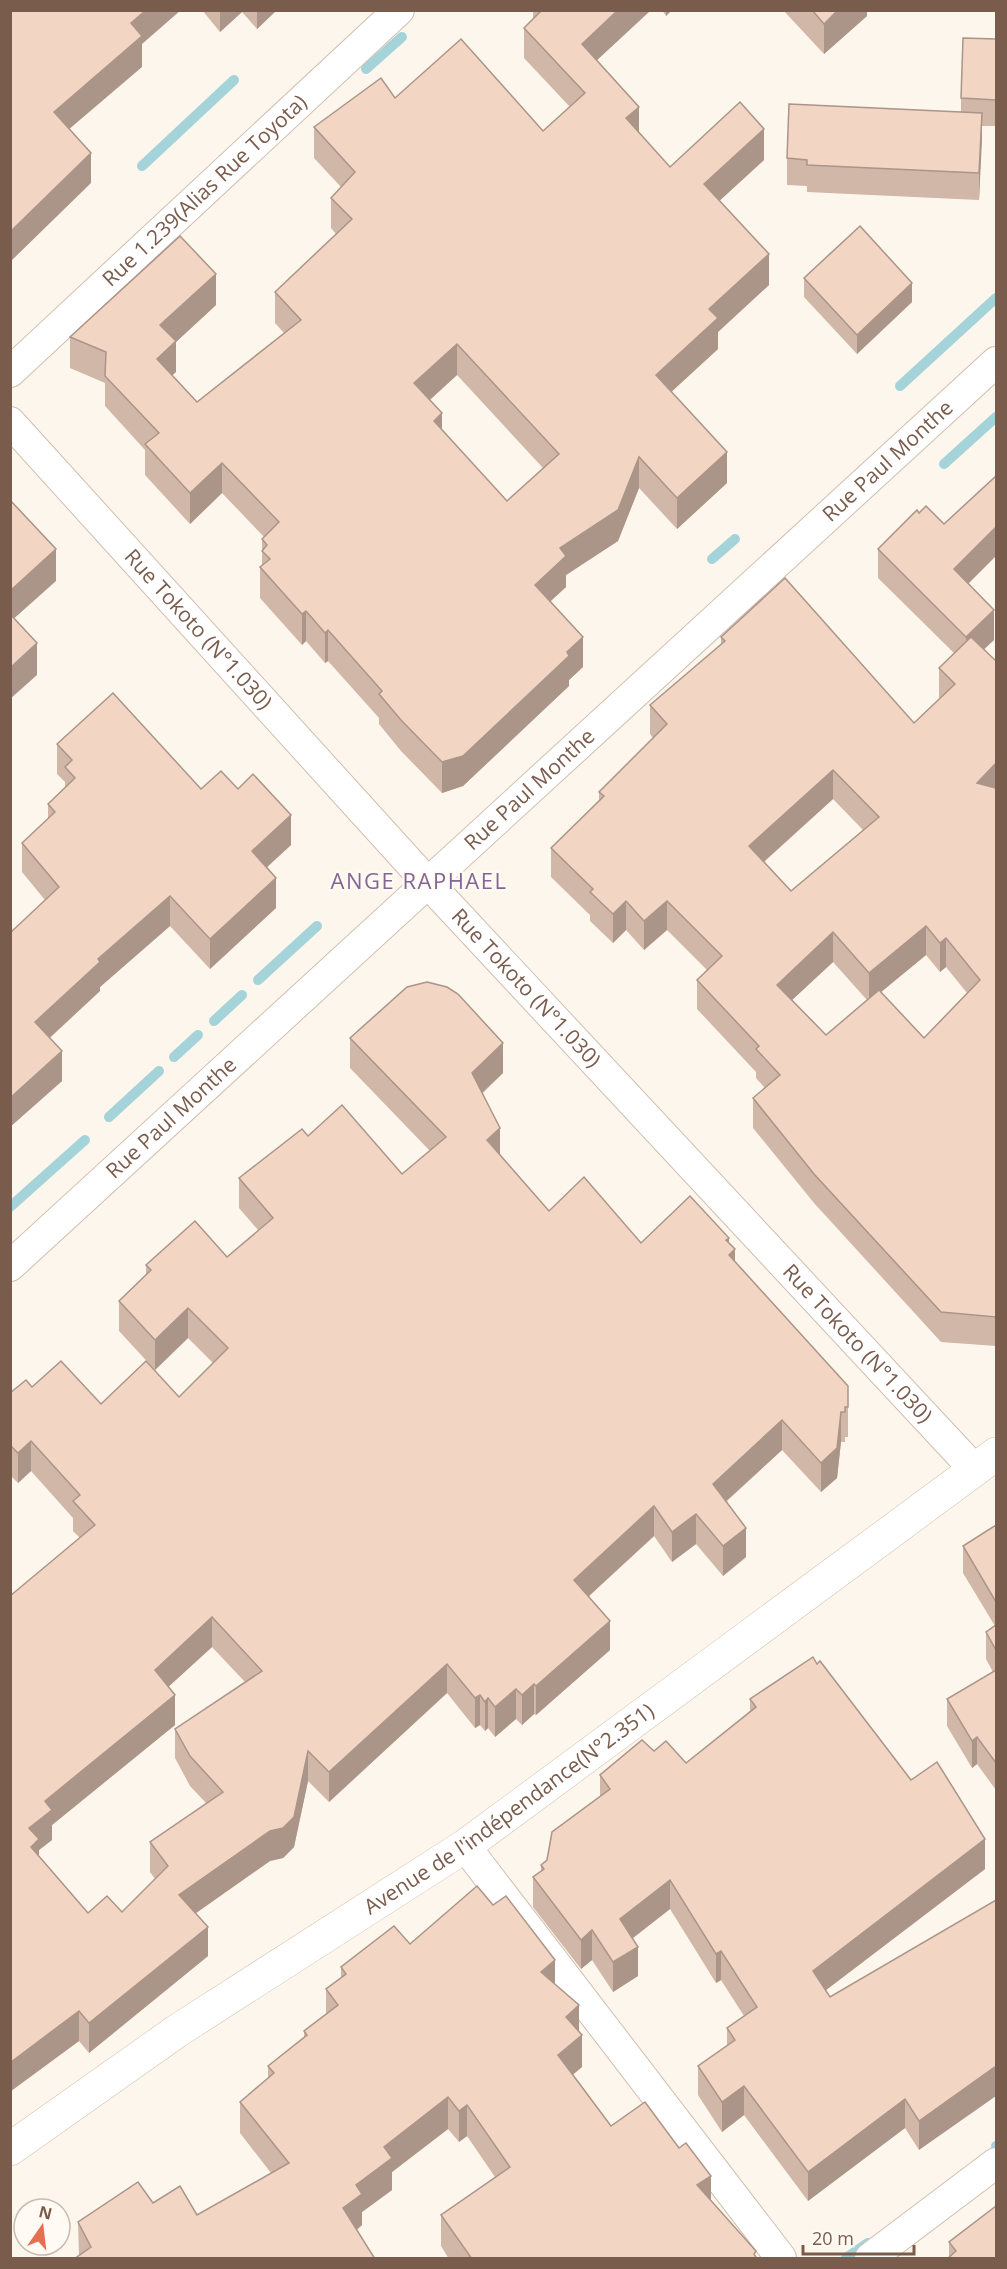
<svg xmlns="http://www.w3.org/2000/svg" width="1007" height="2269" viewBox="0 0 1007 2269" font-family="'Open Sans',sans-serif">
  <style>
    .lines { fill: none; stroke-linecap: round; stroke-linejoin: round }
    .stream { stroke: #a5d3da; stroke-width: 10 }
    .minor-casing { stroke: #d1beb0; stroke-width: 32 }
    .secondary-casing { stroke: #d6c0b0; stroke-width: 34 }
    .minor { stroke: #fff; stroke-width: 30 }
    .secondary { stroke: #fff; stroke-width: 33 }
    .wall { fill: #d1b7a8; fill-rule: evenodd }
    .shaded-wall { fill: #aa9588 }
    .building { fill: #f3d5c3; stroke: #aa9588; stroke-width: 1.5; fill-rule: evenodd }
    .labels { text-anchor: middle; stroke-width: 4.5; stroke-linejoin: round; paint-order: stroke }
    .street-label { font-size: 21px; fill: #7a5c4d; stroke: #fffaf3 }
    .neighbourhood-label { font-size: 22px; letter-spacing: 1.5px; fill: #846695; stroke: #fffaf3 }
  </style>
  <rect width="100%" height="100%" fill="#fdf6ec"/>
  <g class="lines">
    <g class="stream">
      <path d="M366,69L402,37"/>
      <path d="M142,166L234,80"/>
      <path d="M900,386L996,298"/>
      <path d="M944,464L996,417"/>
      <path d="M712,559L735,539"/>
      <path d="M258,980L317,926"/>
      <path d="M214,1021L242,995"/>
      <path d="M174,1057L198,1035"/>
      <path d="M109,1117L159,1071"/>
      <path d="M10,1207L85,1140"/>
      <path d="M996,2147V2146"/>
      <path d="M846,2258L868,2243"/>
    </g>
    <g class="minor-casing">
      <g id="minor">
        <path id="s1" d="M10,372L399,10"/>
        <path id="s2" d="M10,422L428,883L975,1470"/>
        <path id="s3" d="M10,1266L996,362"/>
        <path d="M465,1846L781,2258"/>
        <path d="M870,2258L996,2163"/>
      </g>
    </g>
    <g class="secondary-casing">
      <g id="secondary">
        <path id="s4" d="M10,2149L177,2031L465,1846L996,1454"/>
      </g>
    </g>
    <use href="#minor" class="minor"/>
    <use href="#secondary" class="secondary"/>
  </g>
  <g class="wall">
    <path d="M202,10H277L257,29L242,12L220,32Z"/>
    <path d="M533,10H651L597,60L639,133L670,167L764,160L719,201L769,285L718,332V349L671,392L727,483L677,529L639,488L618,541L566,575V587L551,601L583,667L569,680V686L463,786L442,793L401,751L379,724V718L328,661L325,663L306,641L302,645L260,598V567L262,566V539L264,537L222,493L190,524L145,475V450L105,406V383L70,368V337L216,305L176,342V372L172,375L197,402L284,333L275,323V292L336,234L331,228V198L341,187L314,158V127L395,98L543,131L570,107L524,58V28L533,19ZM457,375L543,468L507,501L442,430L430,400Z"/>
    <path d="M662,10H672L666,16Z"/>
    <path d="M783,10H867V16L824,54Z"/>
    <path d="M996,39V126H982L979,200L807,192V186L787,185V158L961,112V98Z"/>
    <path d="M804,278L912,302L857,354L804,297Z"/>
    <path d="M878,549L968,584L994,640L984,649L996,661V1346L941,1342L814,1203L753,1128V1098L765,1088L756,1078V1072L697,1009V980L707,970L667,930L644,950L626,930L613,943L590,921V915L551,877V848L599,801V792L653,738L650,734V705L721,644V637L914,723L940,698L939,697V668L954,653L878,578ZM833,799L863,830L791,891L764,862ZM926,955L940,972L946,967L967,993L924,1038L881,992ZM833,962L867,1000L826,1035L792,1000Z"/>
    <path d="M57,744L201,789L291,845L266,867L276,908L210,969L170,926L100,987V991L50,1038L62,1081L10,1127L45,900L22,872V843L48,819V804L65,787V782L57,774Z"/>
    <path d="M350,1038L503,1073L483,1093L500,1155L549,1211L641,1243H729L735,1262L848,1386V1437H845V1442H841L837,1478L821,1492L782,1450L727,1501L746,1557L723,1576L696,1544L672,1562L654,1536L588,1596L610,1650L536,1715L534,1714L522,1725L516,1719L495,1737L488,1728L485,1731L480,1725L475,1728L447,1693L329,1802L308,1781L294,1847L283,1858L270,1861L196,1913L208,1956L89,2053L79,2041L11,2091L10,1596L80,1538L73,1531V1518L31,1471L18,1483L10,1475V1393L32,1387L101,1404L179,1397L213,1363L188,1338L155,1370L119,1331V1301L146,1275V1265L227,1257L258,1230L239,1208V1178L308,1136L402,1174L430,1151L350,1068ZM212,1647L245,1682L175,1729V1758L190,1786L206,1803L150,1842V1872L155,1879L122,1912L88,1913L39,1857V1850L52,1840V1825L175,1725L168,1687Z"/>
    <path d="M996,1525V1790L977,1764L972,1768L947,1726V1699L993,1672L986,1659V1632L995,1626L963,1573V1546Z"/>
    <path d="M817,1664L911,1780L985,1869L826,1990L830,1997L996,1900L919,2150L905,2128L808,2201L744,2115L722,2132L698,2095V2066L727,2046V2028L744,2016L721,1980L716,1983L670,1909L633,1938L638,1976L613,1992L592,1960L581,1969L533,1907V1877L541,1871V1865L547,1860L600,1797V1775L654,1751L686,1763L750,1711V1699Z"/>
    <path d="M410,1944L555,1984L579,2033L582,2067L572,2075L611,2126L711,2200L757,2259H449L441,2246V2215L495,2177L467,2136L459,2142L448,2129L392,2172V2190L362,2212V2225L357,2230L79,2255L78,2222L153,2203L197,2215L271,2173L240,2133V2102L268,2078V2066L304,2037V2031L326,2014V1989L341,1978V1967Z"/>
    <path d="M949,2242L996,2259L949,2257Z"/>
  </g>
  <g class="shaded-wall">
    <path d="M146,10H181L142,44V67L54,142V112L131,23Z"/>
    <path d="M220,10H242V12L220,32Z"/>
    <path d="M257,10H277L257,29Z"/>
    <path d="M618,10H651L582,74V44Z"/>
    <path d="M666,10H672L666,16Z"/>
    <path d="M838,10H867V16L824,54V24Z"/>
    <path d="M639,107V137L626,118Z"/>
    <path d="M982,113V140L979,200V173Z"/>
    <path d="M764,129V160L704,215V184Z"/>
    <path d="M91,153V183L10,262V232Z"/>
    <path d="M769,254V285L718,332V349L656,406V375L709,309Z"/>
    <path d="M216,274V305L176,342V372L157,389V359L160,325Z"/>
    <path d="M912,283V302L857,354V335Z"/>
    <path d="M457,344V375L414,414V383Z"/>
    <path d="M442,413V444L434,421Z"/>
    <path d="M727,452V483L677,529V498Z"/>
    <path d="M639,457V488L618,541L566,575V587L535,615V585L560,548Z"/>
    <path d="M222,463V493L190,524V493Z"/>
    <path d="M996,527V556L954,598V569Z"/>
    <path d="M56,549V581L10,622V591Z"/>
    <path d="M994,610V640L966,666V637Z"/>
    <path d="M306,611V641L302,645V614Z"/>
    <path d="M328,630V661L325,663V633Z"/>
    <path d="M583,637V667L569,680V686L463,786L442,793V762Z"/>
    <path d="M37,643V675L10,699V668Z"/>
    <path d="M996,763V792L977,783Z"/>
    <path d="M833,770V799L749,875V846Z"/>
    <path d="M291,815V845L252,881V851Z"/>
    <path d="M276,878V908L210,969V939Z"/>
    <path d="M170,896V926L100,987V991L35,1051V1022L98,959Z"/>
    <path d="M626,901V930L613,943V914Z"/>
    <path d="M667,901V930L644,950V921Z"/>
    <path d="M926,926V955L869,1002V973Z"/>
    <path d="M833,932V962L777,1014V985Z"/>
    <path d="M946,938V967L940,972V943Z"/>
    <path d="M503,1043V1073L472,1102V1073Z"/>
    <path d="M62,1051V1081L10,1127V1098Z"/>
    <path d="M500,1128V1157L487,1140Z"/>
    <path d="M729,1238V1255L735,1249V1279L729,1285L726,1240Z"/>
    <path d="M188,1308V1338L155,1370V1340Z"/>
    <path d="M841,1412V1442L837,1478L821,1492V1463Z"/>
    <path d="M782,1420V1450L713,1513V1484Z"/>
    <path d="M31,1441V1471L18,1483V1453Z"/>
    <path d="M654,1506V1536L574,1610V1580Z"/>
    <path d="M696,1514V1544L672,1562V1532Z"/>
    <path d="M746,1528V1557L723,1576V1546Z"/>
    <path d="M212,1617V1647L155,1699V1670Z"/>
    <path d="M610,1621V1650L536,1715V1686Z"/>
    <path d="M447,1664V1693L329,1802V1772Z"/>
    <path d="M534,1684V1714L522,1725V1695Z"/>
    <path d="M516,1689V1719L495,1737V1707Z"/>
    <path d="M175,1695V1725L52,1825V1840L39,1850V1869L31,1877L29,1828L45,1801Z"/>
    <path d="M480,1695V1725L475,1728V1698Z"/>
    <path d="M488,1698V1728L485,1731V1702Z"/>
    <path d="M977,1737V1764L972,1768V1741Z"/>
    <path d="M308,1751V1781L294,1847L283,1858L270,1861L179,1925V1895Z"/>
    <path d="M985,1839V1869L813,2000V1971Z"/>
    <path d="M670,1880V1909L620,1948V1919Z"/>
    <path d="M208,1927V1956L89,2053V2023Z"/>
    <path d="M592,1930V1960L581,1969V1940Z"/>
    <path d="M638,1947V1976L613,1992V1962Z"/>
    <path d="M721,1951V1980L716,1983V1954Z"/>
    <path d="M555,1960V1992L541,1972Z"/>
    <path d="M579,2005V2037L582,2035V2067L558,2087V2055L566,2017Z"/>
    <path d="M79,2011V2041L11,2091V2062Z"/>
    <path d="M996,2066V2096L919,2150V2121Z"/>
    <path d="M744,2086V2115L722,2132V2102Z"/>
    <path d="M448,2097V2129L392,2172V2190L362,2212V2225L343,2240V2208L356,2185L384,2147Z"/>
    <path d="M905,2099V2128L808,2201V2172Z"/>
    <path d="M467,2105V2136L459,2142V2111Z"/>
    <path d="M711,2176V2208L697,2185Z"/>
  </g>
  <g class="building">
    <path d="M10,10H146L131,23L142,36L54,112L91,153L10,232Z"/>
    <path d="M542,10H618L582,44L639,107L626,118L670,167L740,102L764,129L704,184L769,254L709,309L718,318L656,375L727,452L677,498L639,457L618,510L560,548L566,556L535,585L583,637L567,652L569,656L463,756L442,762L401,720L379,694L382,691L328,630L325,633L306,611L302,614L260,567L270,559L262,551L267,545L262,539L279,522L222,463L190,493L145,444L159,433L105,376L106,352L70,337L180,236L216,274L160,325L176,341L157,359L197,402L301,320L275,292L352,219L331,198L355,172L314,127L381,78L395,98L461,39L543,131L585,93L524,28ZM457,344L559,454L507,501L434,421L442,413L414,383Z"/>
    <path d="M812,10H838L824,24Z"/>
    <path d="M963,38L996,39V100L961,98Z"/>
    <path d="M789,104L982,113L979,173L807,165V160L787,158Z"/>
    <path d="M860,226L912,283L857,335L804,278Z"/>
    <path d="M996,476V527L954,569L994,610L966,637L878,549L917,510L919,513L926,506L944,524Z"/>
    <path d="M10,500L56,549L10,591Z"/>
    <path d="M785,578L914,723L955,684L939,668L971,637L996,661V763L977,783L996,788V1317L941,1312L814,1174L753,1098L780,1075L756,1049L759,1046L697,980L722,956L667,901L644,921L626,901L613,914L590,892L593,889L551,848L604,796L599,792L667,724L650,705L725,641L721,637ZM833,770L879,817L791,891L749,846ZM926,926L940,943L946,938L980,980L924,1038L879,990L826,1035L777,985L833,932L869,973Z"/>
    <path d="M10,614L37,643L10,668Z"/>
    <path d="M113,693L201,789L221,771L238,789L253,774L291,815L252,851L276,878L210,939L170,896L98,959L100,962L35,1022L62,1051L10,1098V933L59,887L22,843L55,812L48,804L75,778L65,767L72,760L57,744Z"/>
    <path d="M427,982L447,987L458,994L503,1043L472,1073L500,1128L487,1140L549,1211L584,1177L641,1243L690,1196L729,1238L726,1240L735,1249L729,1255L848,1386V1407H845V1412H841L837,1448L821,1463L782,1420L713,1484L746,1528L723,1546L696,1514L672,1532L654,1506L574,1580L610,1621L536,1686L534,1684L522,1695L516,1689L495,1707L488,1698L485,1702L480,1695L475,1698L447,1664L329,1772L308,1751L294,1817L283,1828L270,1831L179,1895L208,1927L89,2023L79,2011L11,2062L10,1596L95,1525L73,1501L80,1495L31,1441L18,1453L10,1445V1393L26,1380L32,1387L61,1361L101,1404L146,1361L179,1397L228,1348L188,1308L155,1340L119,1301L151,1270L146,1265L195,1221L227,1257L273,1218L239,1178L302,1129L308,1136L342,1105L402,1174L446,1137L350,1038L407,987ZM212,1617L262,1671L175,1729L190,1756L223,1792L150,1842L168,1866L122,1912L107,1896L88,1913L31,1847L39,1839L29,1828L52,1810L45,1801L175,1695L155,1670Z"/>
    <path d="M996,1525V1602L963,1546Z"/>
    <path d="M996,1625V1650L986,1632Z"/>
    <path d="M813,1657L817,1664L820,1661L911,1780L937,1762L985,1839L813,1971L830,1997L996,1900V2066L919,2121L905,2099L808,2172L744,2086L722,2102L698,2066L735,2040L727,2028L757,2007L721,1951L716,1954L670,1880L620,1919L638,1947L613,1962L592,1930L581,1940L533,1877L544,1869L541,1865L547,1860L552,1832L610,1789L600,1775L642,1740L654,1751L666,1741L686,1763L756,1707L750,1699Z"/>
    <path d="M996,1670V1763L977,1737L972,1741L947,1699Z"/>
    <path d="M477,1886L493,1905L506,1896L555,1960L541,1972L579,2005L566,2017L582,2035L558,2055L611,2126L645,2102L679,2148L686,2143L711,2176L697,2185L756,2251L754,2254L757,2259H472L441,2215L510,2167L467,2105L459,2111L448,2097L384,2147L392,2158L356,2185L362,2194L343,2208L375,2259H74L91,2247L78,2222L138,2182L153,2203L180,2186L197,2215L289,2163L240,2102L274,2073L268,2066L307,2035L304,2031L338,2005L326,1989L346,1974L341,1967L394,1926L410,1944Z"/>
    <path d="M996,2206V2259H947L956,2251L949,2242Z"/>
  </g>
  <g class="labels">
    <g class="street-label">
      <text dy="7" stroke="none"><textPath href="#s1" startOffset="266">Rue 1.239(Alias Rue Toyota)</textPath></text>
      <text dy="7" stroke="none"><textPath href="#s3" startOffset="1191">Rue Paul Monthe</textPath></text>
      <text dy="7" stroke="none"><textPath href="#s2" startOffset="280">Rue Tokoto (N°1.030)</textPath></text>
      <text dy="7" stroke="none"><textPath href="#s3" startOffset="705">Rue Paul Monthe</textPath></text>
      <text dy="7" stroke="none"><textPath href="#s2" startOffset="766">Rue Tokoto (N°1.030)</textPath></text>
      <text dy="7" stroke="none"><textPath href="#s3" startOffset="219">Rue Paul Monthe</textPath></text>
      <text dy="7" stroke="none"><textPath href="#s2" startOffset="1252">Rue Tokoto (N°1.030)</textPath></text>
      <text dy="7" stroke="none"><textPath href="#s4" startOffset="604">Avenue de l'indépendance(N°2.351)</textPath></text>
    </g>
    <g class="neighbourhood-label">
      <text x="419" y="889">ANGE RAPHAEL</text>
    </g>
  </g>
  <rect width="1007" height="2269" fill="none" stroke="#7a5c4d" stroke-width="24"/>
  <g transform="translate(42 2227) rotate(14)"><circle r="28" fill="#fffaf3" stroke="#cabbb1" stroke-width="1.5"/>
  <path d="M0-4.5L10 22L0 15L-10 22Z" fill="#e76f51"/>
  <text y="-9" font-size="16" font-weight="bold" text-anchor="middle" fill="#7a5c4d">N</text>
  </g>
  <path d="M803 2245v9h111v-9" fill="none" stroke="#7a5c4d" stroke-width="3"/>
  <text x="812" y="2245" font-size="18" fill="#7a5c4d" stroke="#fffaf3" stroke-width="4.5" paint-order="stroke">20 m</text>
</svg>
